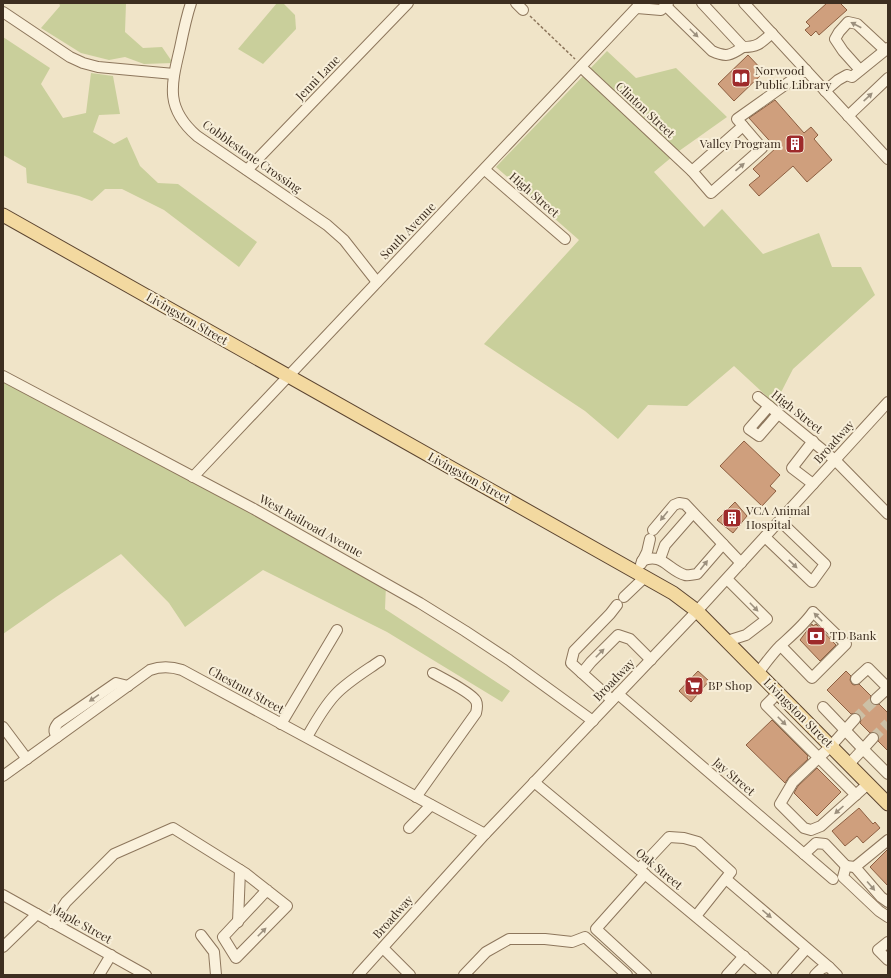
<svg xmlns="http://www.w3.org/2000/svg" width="891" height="978" viewBox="0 0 891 978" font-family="'Playfair Display',serif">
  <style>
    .green { fill: #c9cf9b }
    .building { fill: #cf9f7d; stroke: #8d5f41 }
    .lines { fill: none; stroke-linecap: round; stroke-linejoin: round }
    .minor-tunnel { stroke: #ccc0a6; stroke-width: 10; stroke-dasharray: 10 5; stroke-linecap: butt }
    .minor-casing { stroke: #8d765c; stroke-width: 12 }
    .major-casing { stroke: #5b4430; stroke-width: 15 }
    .path { stroke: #8d765c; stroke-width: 1.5; stroke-dasharray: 3 2; stroke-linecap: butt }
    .minor { stroke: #faf1dc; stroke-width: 10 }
    .major { stroke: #f3d9a0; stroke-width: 13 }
    .oneway { fill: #9c907e }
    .labels { text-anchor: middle; stroke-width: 4; stroke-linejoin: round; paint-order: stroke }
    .poi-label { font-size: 12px; fill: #3d2e20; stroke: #f7eed8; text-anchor: start }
    .street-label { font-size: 12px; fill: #3d2e20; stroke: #f7eed8 }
  </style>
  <rect width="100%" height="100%" fill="#f0e4c8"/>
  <g class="green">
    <path d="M59,3H126L125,32L143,48L162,47L173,63L144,64L125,57L109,60L81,53L41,28L60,6Z"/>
    <path d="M277,3H283L295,15L296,29L263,64L238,49Z"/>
    <path d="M3,37L50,68L41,84L63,118L86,113L91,73L113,76L120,114L99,115L93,132L114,144L127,137L140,166L158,183L178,184L257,242L239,267L164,210L122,189H105L92,201L79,196L27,183L26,168L3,155Z"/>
    <path d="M607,51L636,78L676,68L727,117L679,151L654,172L704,227L722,209L763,254L819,233L832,267H861L875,295L793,369L775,404L734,366L687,406L648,405L618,439L585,411L484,344L579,240L496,167Z"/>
    <path d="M3,373L386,585L385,609L510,691L502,702L387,632L263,570L185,627L169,603L121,554L56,597L3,634Z"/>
  </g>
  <g class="building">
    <path d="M827,3H840L847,10L819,35L816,31L811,36L805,30L810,26L806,22Z"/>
    <path d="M748,55L764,72L734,101L718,84Z"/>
    <path d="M775,100L804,133L811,127L818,135L814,139L832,160L807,182L793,166L759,196L749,185L760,176L753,169L776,148L749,118Z"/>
    <path d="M744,441L780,475L770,486L776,491L762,506L720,466Z"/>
    <path d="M735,502L747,516L733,533L717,520Z"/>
    <path d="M812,624L813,626L816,624L836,645L820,661L800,640Z"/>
    <path d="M698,671L709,681L691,702L679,691Z"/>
    <path d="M846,671L851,676L850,680L852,684L854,685L859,684L871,696L870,700L872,704L874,705L879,704L888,713V751L878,741L879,736L878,733L874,732L870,733L860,723L861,720L860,714L856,713L851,714L827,690Z"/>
    <path d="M772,720L808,756L807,758L808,759L789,777L785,783L746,745Z"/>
    <path d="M817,768L841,792L817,816L794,793L798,786Z"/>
    <path d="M859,808L873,824L875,822L880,828L863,843L857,836L845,846L832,831Z"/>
    <path d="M888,849V886L870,867Z"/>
  </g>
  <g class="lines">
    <g class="minor-tunnel">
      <path d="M855,719L876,699"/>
      <path d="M873,738L888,723"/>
    </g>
    <g class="minor-casing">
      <g id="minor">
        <path d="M191,3C186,18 183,33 180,48C171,86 165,108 197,136L327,225L344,240L377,282"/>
        <path d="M516,3L523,10"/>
        <path d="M702,3L743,47C758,47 761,43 772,33"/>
        <path d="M744,3L888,159"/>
        <path d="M666,6L712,51C727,58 731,55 743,47"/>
        <path d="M637,8L661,10L668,3"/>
        <path d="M3,12L70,57L83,63L98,67L174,74"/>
        <path d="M581,67L692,171L711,193L762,148L737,119L806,70"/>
        <path d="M860,70L843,51L835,39L839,32L848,22L857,24L885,50"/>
        <path d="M825,91L838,80L847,75L852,77L888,48"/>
        <path d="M848,116L888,78"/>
        <path d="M247,170L408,3"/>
        <path d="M485,170L565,239"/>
        <path d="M692,171L743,126"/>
        <path d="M3,376L254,509L420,603L465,631L509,660L593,721"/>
        <path d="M758,397L835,460L888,514"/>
        <path d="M769,406L749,429L759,436L778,414"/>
        <path d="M813,441L792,468L813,484"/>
        <path d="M193,477L641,3"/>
        <path d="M653,530L674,505L679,503L685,504L741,563"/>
        <path d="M765,537L812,582L825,564L780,521"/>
        <path d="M660,559L665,545L693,513"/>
        <path d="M642,561C662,552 668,570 685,575C688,576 694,574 697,574L723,544"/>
        <path d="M641,564L647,552L650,539"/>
        <path d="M624,597L645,577"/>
        <path d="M727,641L746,635L767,619L727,579"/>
        <path d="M582,673L571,663L574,651L610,614L617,605"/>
        <path d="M758,673C765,664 772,654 780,646C792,635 804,625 813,612L846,644L812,678L781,646"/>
        <path d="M856,679L868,668L888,688"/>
        <path d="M778,693L766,705L856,795"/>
        <path d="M618,694L833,879"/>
        <path d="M876,699L888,688"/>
        <path d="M612,700L582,673L591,662L618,635L630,639L651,660"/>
        <path d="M823,707L863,749L873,738"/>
        <path d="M855,719L831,746L793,782L780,804L804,828L811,830L821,826L868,784"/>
        <path d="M281,724L337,630"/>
        <path d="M3,727L27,759"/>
        <path d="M57,737C53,731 54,728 58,723L116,683L128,686"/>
        <path d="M307,737C315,723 323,708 335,695C347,682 364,672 380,661"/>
        <path d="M849,764L863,749L888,774"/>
        <path d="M3,776L150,670C161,666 170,666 182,670L485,834"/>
        <path d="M534,782L766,975"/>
        <path d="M416,797L476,713C477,709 478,705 476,701C472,693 442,678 433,673"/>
        <path d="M409,828L431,805"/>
        <path d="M888,840L855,867L881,897L888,902"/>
        <path d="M804,854L816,843L825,844L846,866"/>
        <path d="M855,867L846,866L843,877L879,911L888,917"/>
        <path d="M639,869L669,837L684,838L698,842L731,872L696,916"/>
        <path d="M645,874L596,929L646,975"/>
        <path d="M726,879L829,967"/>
        <path d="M3,895L146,975"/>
        <path d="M238,922L240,870"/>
        <path d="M52,923L66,902L114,854L173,828L245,873L287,906L236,958L223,937L267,890"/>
        <path d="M201,935L214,952L216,975"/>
        <path d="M888,942L878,950L888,960"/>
        <path d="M3,947L37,914"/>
        <path d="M383,948L410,975"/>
        <path d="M99,975L111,955"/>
        <path d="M358,975L485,834L697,611L888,402"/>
        <path d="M464,975L486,952L509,939H545L572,942L585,937L627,975"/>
        <path d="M727,975L744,956"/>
        <path d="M783,975L806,949"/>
        <path d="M815,975C820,970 822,967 829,967L837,975"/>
      </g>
    </g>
    <g class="major-casing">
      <path id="major" d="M3,215L673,593L697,611L888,804"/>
    </g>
    <path class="path" d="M530,16L575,59"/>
    <use href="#minor" class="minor"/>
    <use href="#major" class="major"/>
  </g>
  <defs><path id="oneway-solid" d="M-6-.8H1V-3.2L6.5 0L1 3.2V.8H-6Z"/></defs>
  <g class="oneway">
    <use href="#oneway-solid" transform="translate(856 25) rotate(-152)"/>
    <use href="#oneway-solid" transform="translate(694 33) rotate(45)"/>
    <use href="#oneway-solid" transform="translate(868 97) rotate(-43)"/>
    <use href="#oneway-solid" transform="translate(740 167) rotate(-41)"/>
    <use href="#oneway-solid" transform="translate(664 516) rotate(129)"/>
    <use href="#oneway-solid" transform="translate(793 564) rotate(44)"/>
    <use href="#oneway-solid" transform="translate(704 565) rotate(-52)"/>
    <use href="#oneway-solid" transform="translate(754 607) rotate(46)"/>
    <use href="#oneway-solid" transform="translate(818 617) rotate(-135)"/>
    <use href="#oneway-solid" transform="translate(600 653) rotate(-45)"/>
    <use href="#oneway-solid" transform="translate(94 698) rotate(145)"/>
    <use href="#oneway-solid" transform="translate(782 721) rotate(45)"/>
    <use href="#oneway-solid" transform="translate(839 810) rotate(138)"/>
    <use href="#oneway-solid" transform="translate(871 886) rotate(49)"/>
    <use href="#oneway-solid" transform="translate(767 914) rotate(40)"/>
    <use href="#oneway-solid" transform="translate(262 932) rotate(-45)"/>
  </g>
  <defs>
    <g id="library-square" transform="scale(1)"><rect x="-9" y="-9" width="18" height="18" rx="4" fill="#9e2a2b" stroke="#f7eed8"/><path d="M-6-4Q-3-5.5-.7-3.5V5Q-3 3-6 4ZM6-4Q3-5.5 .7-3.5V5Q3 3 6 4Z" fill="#fff"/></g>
    <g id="building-square" transform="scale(1)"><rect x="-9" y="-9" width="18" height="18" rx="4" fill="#9e2a2b" stroke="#f7eed8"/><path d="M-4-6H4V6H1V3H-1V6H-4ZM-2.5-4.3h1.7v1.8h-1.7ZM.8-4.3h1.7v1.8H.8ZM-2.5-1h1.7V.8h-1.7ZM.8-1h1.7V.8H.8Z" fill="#fff"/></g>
    <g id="bank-square" transform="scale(1)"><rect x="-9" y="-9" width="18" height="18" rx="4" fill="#9e2a2b" stroke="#f7eed8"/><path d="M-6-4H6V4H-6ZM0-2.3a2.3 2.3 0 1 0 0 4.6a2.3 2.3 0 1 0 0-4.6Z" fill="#fff"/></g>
    <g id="supermarket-square" transform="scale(1)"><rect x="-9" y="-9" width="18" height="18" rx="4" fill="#9e2a2b" stroke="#f7eed8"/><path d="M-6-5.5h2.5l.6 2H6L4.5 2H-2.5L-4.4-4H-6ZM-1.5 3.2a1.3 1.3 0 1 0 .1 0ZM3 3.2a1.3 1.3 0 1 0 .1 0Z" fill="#fff"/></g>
  </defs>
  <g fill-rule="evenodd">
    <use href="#library-square" x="741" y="78"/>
    <use href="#building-square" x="795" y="144"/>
    <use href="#building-square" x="732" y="518"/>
    <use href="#bank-square" x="816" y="636"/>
    <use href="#supermarket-square" x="694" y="686"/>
  </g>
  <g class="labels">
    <g class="poi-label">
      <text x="755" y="75">Norwood<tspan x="755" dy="14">Public Library</tspan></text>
      <text x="781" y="148" text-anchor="end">Valley Program</text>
      <text x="746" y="515">VCA Animal<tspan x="746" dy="14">Hospital</tspan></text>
      <text x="830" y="640">TD Bank</text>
      <text x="708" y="690">BP Shop</text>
    </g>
    <g class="street-label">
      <text transform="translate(318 78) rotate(-46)" y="4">Jenni Lane</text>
      <text transform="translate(645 110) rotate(43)" y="4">Clinton Street</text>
      <text transform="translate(252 157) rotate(35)" y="4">Cobblestone Crossing</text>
      <text transform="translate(534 195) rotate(41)" y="4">High Street</text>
      <text transform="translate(408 231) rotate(-46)" y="4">South Avenue</text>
      <text transform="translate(187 319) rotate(30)" y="4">Livingston Street</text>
      <text transform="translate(797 412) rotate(38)" y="4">High Street</text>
      <text transform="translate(834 442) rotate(-48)" y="4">Broadway</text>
      <text transform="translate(469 478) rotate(29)" y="4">Livingston Street</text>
      <text transform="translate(311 526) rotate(29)" y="4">West Railroad Avenue</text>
      <text transform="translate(614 680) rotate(-46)" y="4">Broadway</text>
      <text transform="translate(246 690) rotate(29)" y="4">Chestnut Street</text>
      <text transform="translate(798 713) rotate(45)" y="4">Livingston Street</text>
      <text transform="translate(734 777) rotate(41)" y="4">Jay Street</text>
      <text transform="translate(659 869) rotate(40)" y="4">Oak Street</text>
      <text transform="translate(393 917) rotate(-48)" y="4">Broadway</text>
      <text transform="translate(81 924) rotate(29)" y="4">Maple Street</text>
    </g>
  </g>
  <rect width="891" height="978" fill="none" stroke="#3d2e20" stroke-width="8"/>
</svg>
